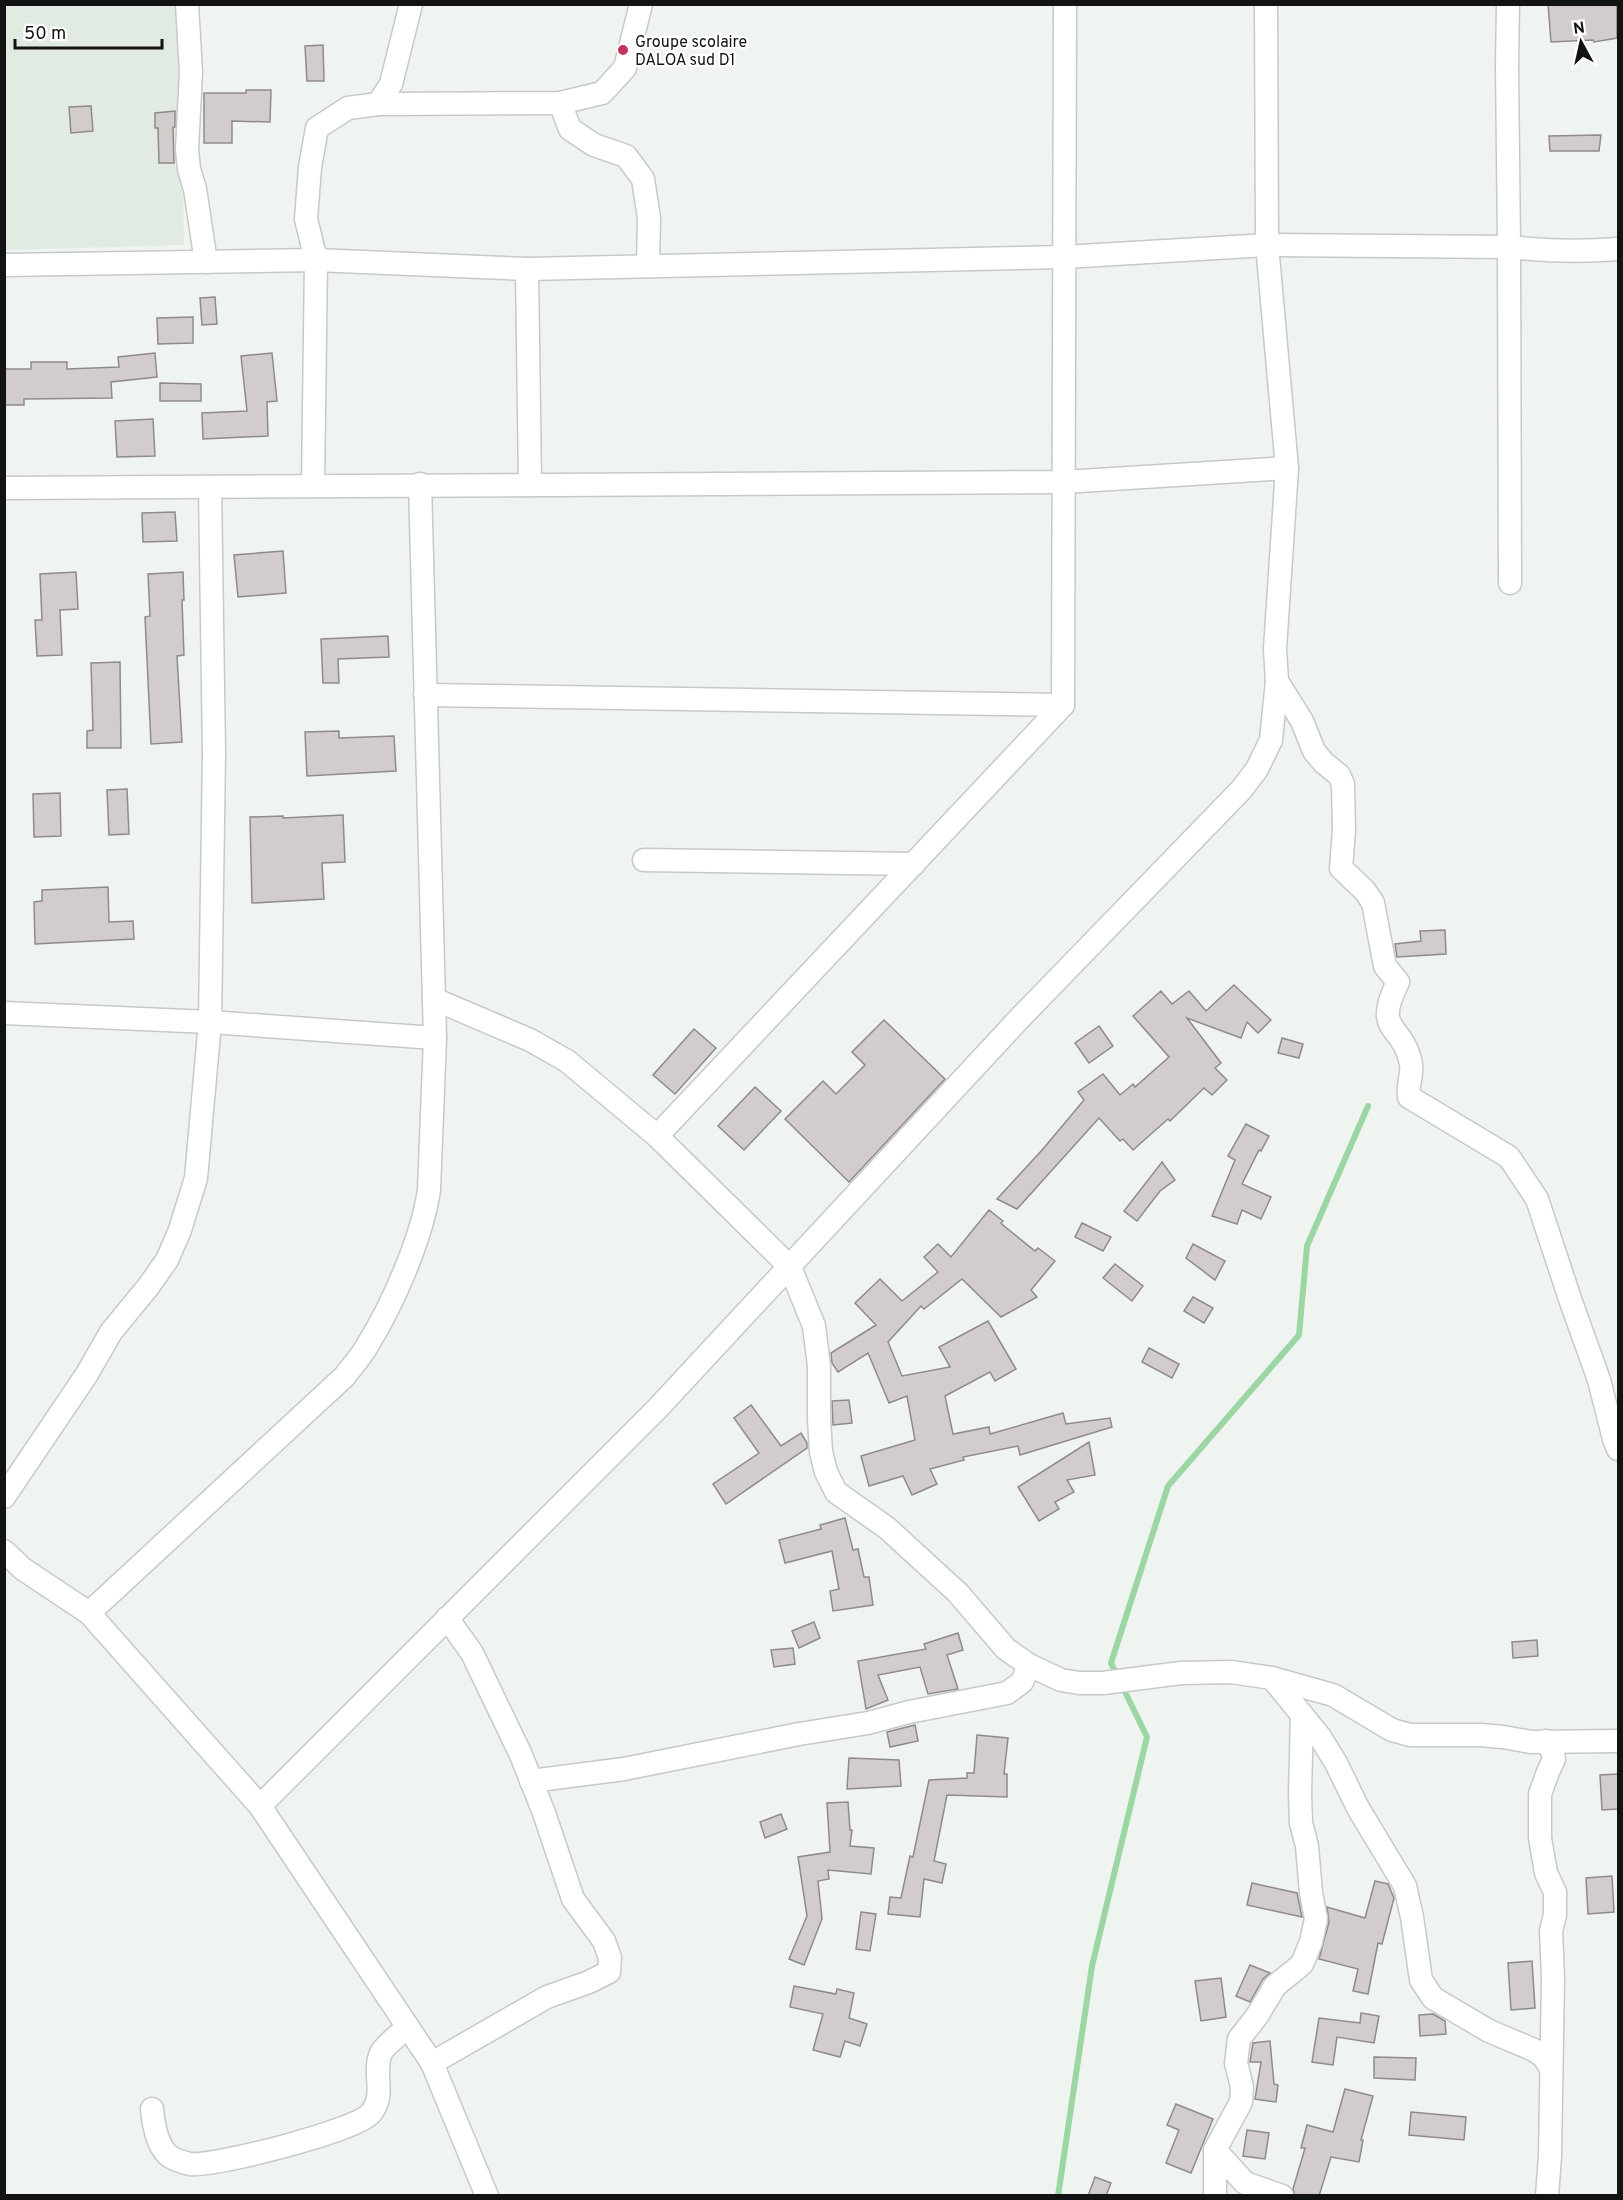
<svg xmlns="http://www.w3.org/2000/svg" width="1623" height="2200" viewBox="0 0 1623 2200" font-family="Overpass,sans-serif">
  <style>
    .built { fill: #e1ebe2 }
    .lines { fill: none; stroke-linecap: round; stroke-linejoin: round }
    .stream { stroke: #9cd6a4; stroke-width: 6 }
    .building { fill: #d2cccd; stroke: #908a8b; stroke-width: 1.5 }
    .minor-casing { stroke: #c6cac7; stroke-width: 25 }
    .minor { stroke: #fff; stroke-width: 22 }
    .poi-dot { fill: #c4345a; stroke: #fff; stroke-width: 2 }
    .labels { text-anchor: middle; stroke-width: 4.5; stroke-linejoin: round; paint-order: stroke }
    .poi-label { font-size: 16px; fill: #121312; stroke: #fff; text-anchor: start }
  </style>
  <rect width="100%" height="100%" fill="#f0f4f0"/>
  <path class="built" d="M4,5H179L184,245L5,250Z"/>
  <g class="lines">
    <path class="stream" d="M1058,2196L1092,1966L1147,1737L1111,1663L1168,1486L1299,1335L1307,1246L1368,1106"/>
  </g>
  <g class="building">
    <path d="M1548,4H1617V38L1594,42L1593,40L1551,42Z"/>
    <path d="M323,45L324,81H307L305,46Z"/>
    <path d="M246,90H271L270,122L232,121V143H204V93H246Z"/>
    <path d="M91,106L93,131L71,133L69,107Z"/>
    <path d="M175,111V127H173L174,163H159L158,128H155V113Z"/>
    <path d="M1601,135L1599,151H1550L1549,136Z"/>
    <path d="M215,297L217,324L202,325L200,298Z"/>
    <path d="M193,317V343L158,344L157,318Z"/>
    <path d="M155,353L157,377L111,382L112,398L24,399V405H4V369H31V362H67V369L119,367L118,357Z"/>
    <path d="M272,353L277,401L267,402L268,436L203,439L202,413L247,411L241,356Z"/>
    <path d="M160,383L201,384V401H160Z"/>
    <path d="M153,419L155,456L117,457L115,421Z"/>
    <path d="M175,512L177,541L143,542L142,513Z"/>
    <path d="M283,551L286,593L238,597L234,555Z"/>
    <path d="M76,572L78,609L60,610L62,655L37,656L35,620H42L40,574Z"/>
    <path d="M183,572L184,600H182L184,655L177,656L182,742L151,744L145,617L150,616L148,574Z"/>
    <path d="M388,636L389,657L338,659L339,683H323L321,639Z"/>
    <path d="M120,662L121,748H87V731L93,730L91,663Z"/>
    <path d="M339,731V738L394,736L396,771L307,776L305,732Z"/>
    <path d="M127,789L129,834L109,835L107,790Z"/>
    <path d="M60,793L61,836L34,837L33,794Z"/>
    <path d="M343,815L345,862L322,863L324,899L252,903L250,817L283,816V818Z"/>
    <path d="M108,887L109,922L133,921L134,939L35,944L34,902L42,901V890Z"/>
    <path d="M1445,930L1446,954L1397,957L1395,944L1421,941L1420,931Z"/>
    <path d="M1234,985L1271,1020L1258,1033L1247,1022L1241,1038L1187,1018L1221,1063L1215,1068L1227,1080L1212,1095L1204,1088L1170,1121L1168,1119L1133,1150L1123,1139L1120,1141L1099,1118L1017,1209L997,1199L1043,1149L1084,1100L1078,1092L1103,1074L1120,1095L1133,1084L1135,1087L1169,1057L1133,1016L1161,991L1172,1004L1189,991L1206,1011Z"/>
    <path d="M884,1020L945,1079L849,1182L785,1119L823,1081L836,1094L865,1065L852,1052Z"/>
    <path d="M1099,1026L1113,1046L1089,1063L1075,1043Z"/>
    <path d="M694,1029L716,1048L675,1094L653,1075Z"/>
    <path d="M1282,1038L1303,1044L1299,1058L1278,1053Z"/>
    <path d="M755,1087L781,1111L744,1150L718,1126Z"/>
    <path d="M1246,1124L1269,1136L1261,1151L1259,1150L1242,1184L1271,1197L1261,1219L1242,1210L1237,1224L1212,1216L1235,1160L1228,1156Z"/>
    <path d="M1162,1162L1175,1180L1160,1191L1137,1221L1124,1211Z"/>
    <path d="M989,1210L1003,1221L1001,1223L1004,1226L1035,1251L1038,1248L1055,1261L1031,1290L1037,1297L1001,1317L962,1279L924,1309L921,1306L888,1342L902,1376L950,1367L939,1347L988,1321L1016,1369L995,1381L990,1372L945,1396L953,1434L989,1427L990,1434L1063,1413L1066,1424L1110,1418L1112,1427L1020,1455L1018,1446L963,1457L964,1460L930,1469L937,1484L912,1495L903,1476L869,1486L861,1456L915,1440L907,1396L889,1403L868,1353L838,1372L832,1363L831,1353L876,1325L855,1303L880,1279L902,1301L938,1272L924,1257L938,1244L951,1257Z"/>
    <path d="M1082,1223L1111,1237L1103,1251L1075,1237Z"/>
    <path d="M1193,1244L1225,1261L1215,1280L1186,1258Z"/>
    <path d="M1115,1264L1143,1286L1132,1301L1103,1278Z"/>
    <path d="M1193,1297L1213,1308L1204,1323L1184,1311Z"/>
    <path d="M1149,1348L1179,1364L1172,1378L1142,1362Z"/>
    <path d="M849,1400L852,1423L833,1425L832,1401Z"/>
    <path d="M751,1405L781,1446L801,1433L807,1443V1448L726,1504L713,1484L759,1453L734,1418Z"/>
    <path d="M1089,1442L1095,1475L1067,1480L1074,1492L1055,1502L1059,1509L1039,1521L1018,1487Z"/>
    <path d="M845,1518L853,1550L858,1549L864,1577H869L873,1605L833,1611L830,1591L839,1589L832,1551L785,1563L779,1540L821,1529L820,1525Z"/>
    <path d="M814,1622L820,1638L799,1648L792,1631Z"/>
    <path d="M958,1633L963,1650L947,1655L958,1689L928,1694L920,1667L878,1675L888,1700L866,1709L858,1661L926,1649L924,1644Z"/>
    <path d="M1537,1640L1538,1656L1513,1658L1512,1642Z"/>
    <path d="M793,1648L795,1664L774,1667L771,1650Z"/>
    <path d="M915,1725L918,1741L890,1747L887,1732Z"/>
    <path d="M977,1735L1008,1738L1004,1774H1007V1797L947,1795L934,1861L946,1864L942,1883L924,1879L920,1917L888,1914L890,1897L901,1898L910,1856L913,1857L929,1780L967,1778V1773H974Z"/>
    <path d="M849,1758L899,1760L901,1786L847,1789Z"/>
    <path d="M1618,1774V1809L1602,1810L1600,1775Z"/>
    <path d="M848,1802L850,1830H852L850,1846L874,1848L871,1874L828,1870L829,1879L818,1881L822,1919L804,1965L789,1959L807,1916L798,1857L830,1852L827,1803Z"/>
    <path d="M781,1814L787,1829L765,1838L760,1822Z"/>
    <path d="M1612,1876L1614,1912L1588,1914L1586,1878Z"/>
    <path d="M1375,1881L1388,1884L1394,1898L1382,1944L1378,1943L1368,1994L1353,1991L1358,1969L1319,1959L1329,1922L1327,1907L1365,1918Z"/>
    <path d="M1252,1883L1297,1893L1302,1917L1247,1905Z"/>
    <path d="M861,1912L876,1914L870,1951L856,1949Z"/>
    <path d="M1532,1961L1535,2008L1511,2010L1508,1963Z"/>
    <path d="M1250,1965L1270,1973L1263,1979L1250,2002L1236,1996Z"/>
    <path d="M1221,1978L1226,2017L1201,2021L1195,1981Z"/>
    <path d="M794,1986L836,1994L837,1989L854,1993L849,2018L867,2024L860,2046L845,2041L840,2057L813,2050L823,2014L790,2007Z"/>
    <path d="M1361,2013L1379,2016L1374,2043L1337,2037L1333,2065L1312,2062L1319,2018L1360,2023Z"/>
    <path d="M1433,2014L1445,2021L1446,2034L1420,2036L1419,2015Z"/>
    <path d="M1270,2041L1274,2084L1278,2085L1276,2102L1255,2099L1261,2062H1250L1253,2043Z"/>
    <path d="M1374,2057L1416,2058L1415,2080L1374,2078Z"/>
    <path d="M1345,2089L1373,2096L1361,2140H1363L1359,2162L1331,2157L1319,2196H1295L1293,2189L1305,2148H1301L1307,2125L1333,2132Z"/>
    <path d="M1176,2104L1213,2119L1191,2173L1166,2163L1179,2130L1167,2125Z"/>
    <path d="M1411,2112L1466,2117L1464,2140L1409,2135Z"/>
    <path d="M1247,2130L1269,2133L1265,2159L1243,2156Z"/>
    <path d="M1095,2177L1111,2183L1106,2196H1088Z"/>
  </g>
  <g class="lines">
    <g class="minor-casing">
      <g id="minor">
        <path d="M187,4L191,72L187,149L189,169L195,189L206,262"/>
        <path d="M1508,4L1507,65L1509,247L1510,583"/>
        <path d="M560,103L570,129L594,145L626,156L643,179L649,218L648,266"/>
        <path d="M378,104L560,103L602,93L625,68L641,4"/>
        <path d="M4,265L316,260L527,269L1064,257L1267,245L1509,247C1546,251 1582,252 1618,249"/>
        <path d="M527,269L530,484"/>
        <path d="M313,485L316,260L306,219L310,167L317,128L348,108L378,104L391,84L411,4"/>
        <path d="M4,488L1064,482L1287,468"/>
        <path d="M1277,681L1302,721L1314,751L1324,763L1339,775L1343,784L1344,830L1341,868L1365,891L1373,903L1385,966L1398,982C1372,1034 1403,1022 1411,1064C1413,1073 1407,1085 1409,1097L1509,1157L1537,1199L1570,1299L1599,1380L1614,1439L1618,1449"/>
        <path d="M425,695L1063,705"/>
        <path d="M644,860L914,864"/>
        <path d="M434,999L530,1040L567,1061L657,1136L790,1267L814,1326L819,1366V1418L821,1452L826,1472L836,1492L887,1528L958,1593L1006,1649L1029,1665L1061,1680L1079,1683H1103L1181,1673L1231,1672L1272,1678L1333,1695L1392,1730L1410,1735H1480L1503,1737L1531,1742L1618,1741"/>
        <path d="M4,1013L210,1022L435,1038"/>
        <path d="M657,1136L1063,705L1065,4"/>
        <path d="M4,1497L87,1374L111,1332L148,1287L167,1260L180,1230L196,1178L210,1022L214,753L210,487"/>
        <path d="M4,1551L23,1569L89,1613L260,1806L432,2063L487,2196"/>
        <path d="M89,1613L345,1376C352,1366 361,1357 367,1346C393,1304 422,1238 429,1190L435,1038L420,484"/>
        <path d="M1272,1678L1320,1737L1336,1763L1358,1808L1405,1886L1412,1917L1421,1980L1433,1998L1489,2031L1534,2050L1543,2056L1550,2067"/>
        <path d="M1545,1741L1552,1750L1554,1759L1548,1772L1540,1794V1838L1546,1873L1555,1892V1915L1551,1931L1553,1978L1550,2156L1547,2196"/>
        <path d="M531,1781L624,1769L799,1734L868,1723L909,1712L1007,1693L1022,1682L1029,1665"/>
        <path d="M260,1806L656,1410L1019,1019L1241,790L1257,769L1271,740L1277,681L1275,649L1287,468L1267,245L1266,4"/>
        <path d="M432,2063L547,1997L589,1982L609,1972L610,1958L604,1941L573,1899L544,1813L521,1755L472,1653L447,1618"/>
        <path d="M152,2109C153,2123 157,2145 168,2155C172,2159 185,2163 190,2164C214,2167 354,2131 370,2114C387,2096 372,2073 381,2053C384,2046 401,2033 408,2027"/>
        <path d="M1215,2150L1245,2183L1282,2196"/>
        <path d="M1215,2196V2150L1241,2102L1242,2087L1236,2063L1239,2039L1257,2016L1275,1986L1302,1964L1311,1942L1316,1919L1311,1893L1307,1846L1301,1823L1300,1794L1302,1715"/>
      </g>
    </g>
    <use href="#minor" class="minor"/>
  </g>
  <circle class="poi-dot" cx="623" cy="50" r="6"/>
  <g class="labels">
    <g class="poi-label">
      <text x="635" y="47">Groupe scolaire<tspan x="635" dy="18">DALOA sud D1</tspan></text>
    </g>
  </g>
  <rect width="1623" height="2200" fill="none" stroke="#121312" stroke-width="12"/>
  <g transform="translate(1581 42) rotate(352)" stroke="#ffffff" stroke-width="4.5" paint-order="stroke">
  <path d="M0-4.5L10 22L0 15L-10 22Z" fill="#121312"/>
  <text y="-9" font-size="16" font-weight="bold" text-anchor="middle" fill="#121312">N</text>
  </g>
  <path d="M15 39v9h147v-9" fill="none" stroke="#121312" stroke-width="3"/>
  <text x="24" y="39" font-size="18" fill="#121312" stroke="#ffffff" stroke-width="4.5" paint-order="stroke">50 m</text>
</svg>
